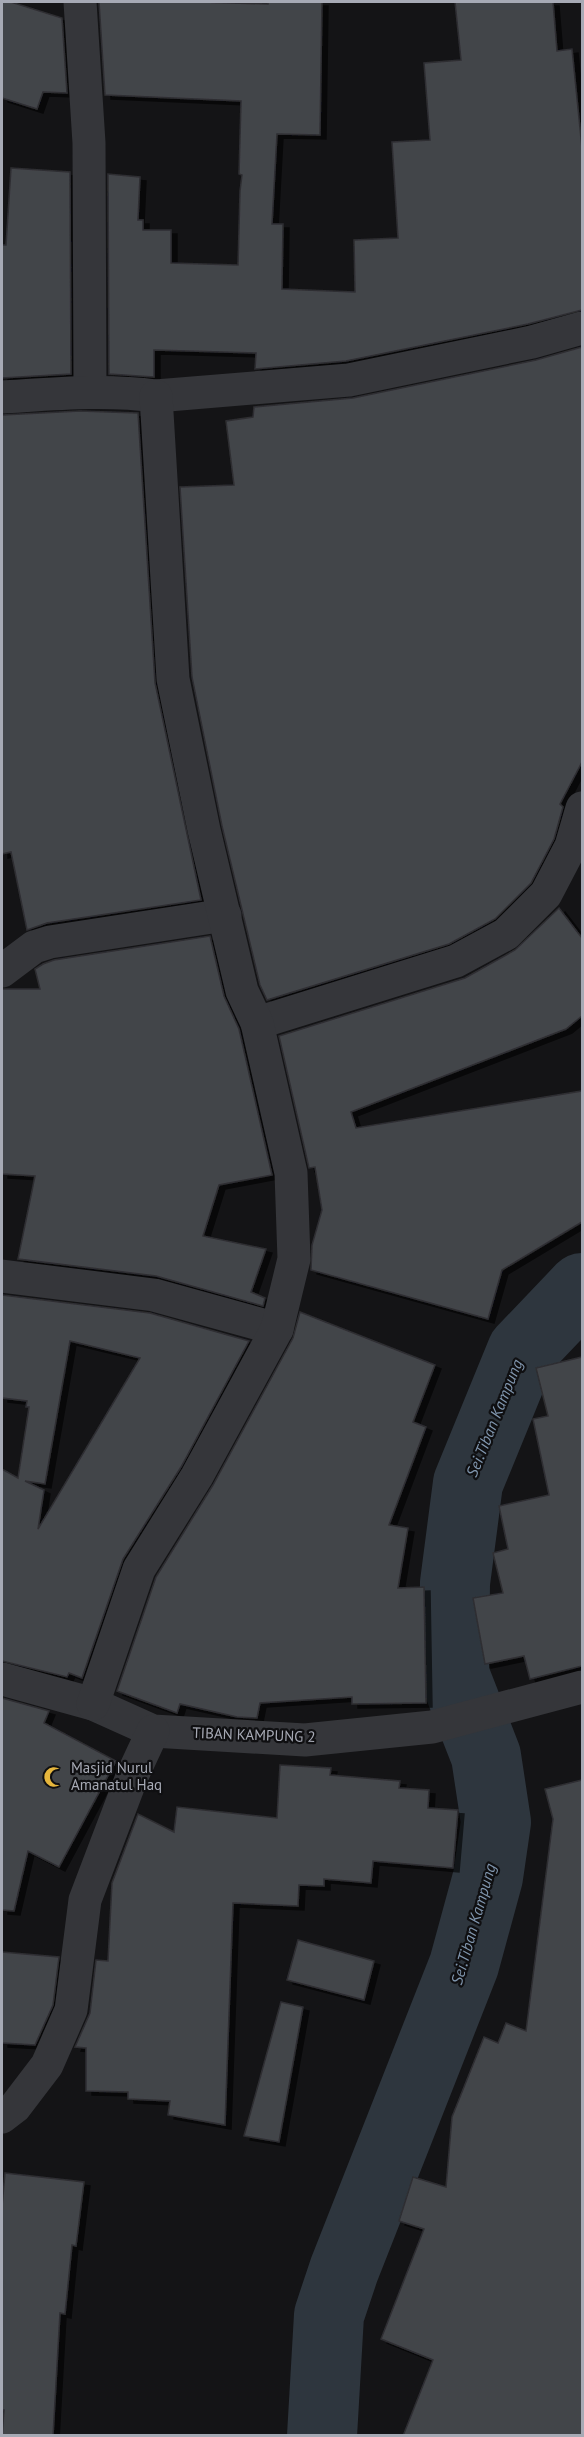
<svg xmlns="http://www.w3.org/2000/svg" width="584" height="2437" viewBox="0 0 584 2437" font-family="'PT Sans',sans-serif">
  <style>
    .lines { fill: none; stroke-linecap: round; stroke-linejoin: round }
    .river { stroke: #2e363e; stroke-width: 70 }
    .building { fill: #434449; stroke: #2e2e32; stroke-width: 1.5; fill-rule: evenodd; filter: url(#shadow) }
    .minor { stroke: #35363a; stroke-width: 33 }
    .labels { text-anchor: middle; stroke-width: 4.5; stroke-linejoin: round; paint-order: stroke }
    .street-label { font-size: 15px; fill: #a7aab5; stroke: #0f0f11 }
    .poi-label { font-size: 15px; fill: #a7aab5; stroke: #0f0f11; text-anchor: start }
    .water-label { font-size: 16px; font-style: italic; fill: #8096ae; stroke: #0f0f11 }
  </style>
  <defs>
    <filter id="shadow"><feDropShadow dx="6" dy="4" stdDeviation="0" flood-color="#0009"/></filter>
  </defs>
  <rect width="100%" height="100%" fill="#141416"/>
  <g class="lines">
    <path class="river" d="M322,2436L329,2315L344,2270L464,1965L488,1877L496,1822L486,1756L454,1674L455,1583L468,1483L522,1351L582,1288"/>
  </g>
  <g class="building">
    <path d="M2,2H11L62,18L67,93L43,92L37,109L2,98Z"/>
    <path d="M99,2H202L268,4V2H322L320,135L277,134L272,224H283L282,289L355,292L354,240L398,238L392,142L430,140L424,63L461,60L455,2H553L557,51L572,49L582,148V310L528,324L346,361L255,369L256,353L154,350V377L109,374L108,174L140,177L138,220H143V230H171V263L238,265L240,191L242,175L239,174L241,101L105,95Z"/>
    <path d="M11,168L70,172L71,374L2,378V245H6Z"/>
    <path d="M582,347V762L560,804L563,807L554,839L531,883L495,919L449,944L267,1000L260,985L222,826L192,677L180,487L234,485L226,421L253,417L254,407L353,398L536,360Z"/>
    <path d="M80,411L138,413L155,683L201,900L47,923L27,930L11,852L2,854V415Z"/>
    <path d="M559,908L582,938V1016L566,1029L351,1112L356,1128L582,1091V1222L502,1270L488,1319L311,1270L312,1245L322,1210L315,1167L309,1168L279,1036L465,978L515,950Z"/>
    <path d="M210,936L224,996L239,1029L272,1175L219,1185L203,1236L266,1249L251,1292L265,1298L263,1306L156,1276L18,1259L35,1176L2,1174V989H40L35,969L43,964L54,960Z"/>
    <path d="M2,1295L150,1313L249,1341L181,1467L123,1559L82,1678L69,1673L67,1677L2,1661V1469L18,1478L29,1407H26L27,1401L2,1398ZM70,1341L140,1358L38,1529L44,1490L25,1481L45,1484Z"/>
    <path d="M300,1312L435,1365L413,1422L426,1427L389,1525L408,1528L398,1588L424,1587L426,1703L352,1704V1697L260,1703L257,1718L237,1717L180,1704L177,1713L117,1691L156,1577L213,1485L293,1338Z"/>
    <path d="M582,1357V1666L530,1679L524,1656L485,1664L473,1598L503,1593L493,1553L508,1549L499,1506L549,1495L533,1419L548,1416L536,1368Z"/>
    <path d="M2,1698L49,1711L44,1723L116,1761L59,1867L28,1851L14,1911L2,1910Z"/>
    <path d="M280,1765L331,1768L330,1775L400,1781L399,1788L429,1790L428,1808L458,1810L453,1868L373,1861L371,1883L324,1879V1886L299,1885L298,1906L233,1903L225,2125L168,2115L170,2101L128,2099V2092L86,2091V2048L75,2047L90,2013L96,1960L108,1961L112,1883L138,1814L174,1832L177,1807L277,1818Z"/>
    <path d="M582,1780V2436H403L433,2360L381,2339L424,2229L399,2221L413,2177L446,2187L452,2117L484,2037L498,2043L506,2023L526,2031L553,1819L545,1789Z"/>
    <path d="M298,1940L374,1961L364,2000L287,1980Z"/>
    <path d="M2,1952L59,1957L53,2005L35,2045L2,2043Z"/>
    <path d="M281,2002L303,2007L279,2142L244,2136Z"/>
    <path d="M5,2173L84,2182L76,2246L72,2245L65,2314L60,2313L53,2436H2L4,2410H2V2206Z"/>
  </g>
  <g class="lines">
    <g class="minor">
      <path d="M80,2L89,143L90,392"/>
      <path d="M2,397C53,394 105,389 156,396L349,380L532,342L582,328"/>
      <path d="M2,971L34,947L50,942L225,915"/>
      <path d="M257,1023L456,961L506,934L546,894L571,846L582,808"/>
      <path d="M2,1276L154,1295L277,1329"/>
      <path d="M2,1679L93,1704L153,1731L305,1740L432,1727L582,1687"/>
      <path d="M93,1704L139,1569L197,1476L277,1329L294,1259L291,1173L257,1023L242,991L204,830L173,679L156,396"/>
      <path d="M2,2117L15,2107L47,2065L71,2010L85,1900L133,1774L153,1731"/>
    </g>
  </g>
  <defs>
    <g id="mosque-bare" transform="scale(1.62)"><path d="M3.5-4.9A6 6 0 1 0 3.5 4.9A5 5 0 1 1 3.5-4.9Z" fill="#e6b63c" stroke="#0f0f11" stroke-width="2.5" paint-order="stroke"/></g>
  </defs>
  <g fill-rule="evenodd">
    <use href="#mosque-bare" x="54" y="1777"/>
  </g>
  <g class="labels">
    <g class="street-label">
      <text transform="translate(254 1735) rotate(2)" y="5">TIBAN KAMPUNG 2</text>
    </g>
    <g class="poi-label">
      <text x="71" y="1773">Masjid Nurul<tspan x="71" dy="17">Amanatul Haq</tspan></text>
    </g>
    <g class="water-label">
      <text transform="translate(494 1418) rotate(-68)" y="6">Sei.Tiban Kampung</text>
      <text transform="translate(473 1924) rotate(-74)" y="6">Sei.Tiban Kampung</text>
    </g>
  </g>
  <rect width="584" height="2437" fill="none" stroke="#a7aab5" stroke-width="6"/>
</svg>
